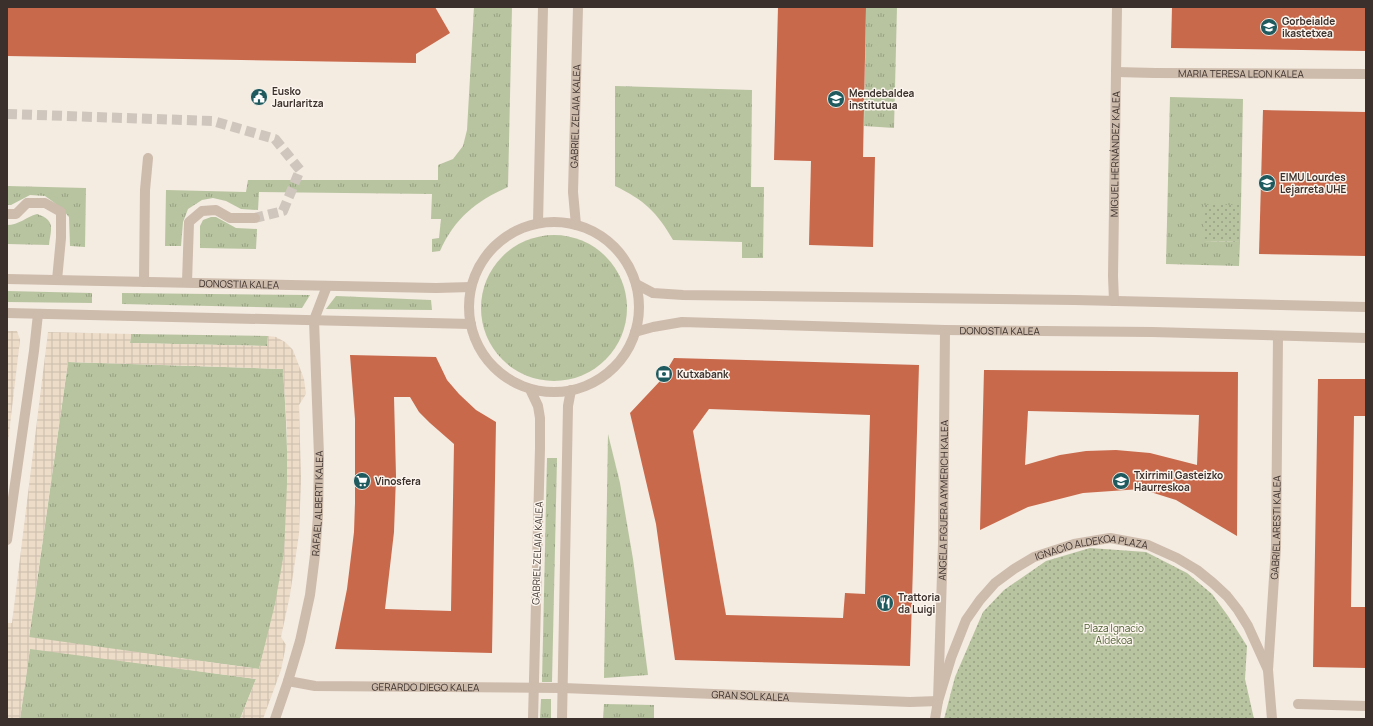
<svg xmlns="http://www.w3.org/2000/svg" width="1373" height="726" viewBox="0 0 1373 726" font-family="Manrope,sans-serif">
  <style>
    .grass { fill: url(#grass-tufts) }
    .park { fill: url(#park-dots) }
    .plaza { fill: url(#plaza-grid); fill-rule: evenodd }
    .building { fill: #c8694b; fill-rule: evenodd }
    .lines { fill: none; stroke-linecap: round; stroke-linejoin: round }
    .minor-tunnel { stroke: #cfc6bd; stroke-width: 10; stroke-dasharray: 10 5; stroke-linecap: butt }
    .minor { stroke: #cdbbac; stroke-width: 10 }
    .labels { text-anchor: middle; stroke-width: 3; stroke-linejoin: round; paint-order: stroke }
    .poi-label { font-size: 10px; font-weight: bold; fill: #3b302b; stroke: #fbf5ee; text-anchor: start }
    .street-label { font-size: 10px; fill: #3b302b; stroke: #fbf5ee }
    .park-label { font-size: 10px; fill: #4a5a2e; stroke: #fbf5ee }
  </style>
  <defs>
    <pattern id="grass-tufts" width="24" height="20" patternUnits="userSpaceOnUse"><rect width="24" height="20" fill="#b8c4a0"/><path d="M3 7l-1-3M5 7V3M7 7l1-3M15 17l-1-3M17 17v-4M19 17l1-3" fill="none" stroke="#97a083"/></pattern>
    <pattern id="park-dots" width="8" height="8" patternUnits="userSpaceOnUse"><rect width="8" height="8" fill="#b8c4a0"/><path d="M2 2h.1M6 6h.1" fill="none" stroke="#97a083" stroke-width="1.8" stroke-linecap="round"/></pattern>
    <pattern id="plaza-grid" width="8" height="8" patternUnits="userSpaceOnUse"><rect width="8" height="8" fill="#ecdcc8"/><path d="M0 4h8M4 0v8" fill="none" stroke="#cbbdac"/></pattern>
  </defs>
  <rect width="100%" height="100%" fill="#f4ebe1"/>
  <g class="grass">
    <path d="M474,7H512L508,187C476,201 455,218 440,251L432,252V239L439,238L441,219H431L432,194L259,192L258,210L241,209L226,201L213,198L202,200L188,209L183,222L181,246H165L166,190L246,192L248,180H438V165L453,159L463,146L467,130Z"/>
    <path d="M866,7H897L894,128L864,126Z"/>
    <path d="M615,86L752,90L751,187H764L763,258H742V242L673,240C657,212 644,200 615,186Z"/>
    <path d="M1170,97L1243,99L1241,205H1204V241L1240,242L1239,266L1166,264Z"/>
    <path d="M7,186L86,188L85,247L70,246L69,217L62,209L52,201L45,196L30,195L11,205H7Z"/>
    <path d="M37,214C56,220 51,229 49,245L7,244V225C19,225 26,217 37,214Z"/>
    <path d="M211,217H216L236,228L257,229L256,249L200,248V226L203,220Z"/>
    <circle cx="554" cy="308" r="73"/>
    <path d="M7,291L92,293V303L7,302Z"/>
    <path d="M122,293L310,295L302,308L122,304Z"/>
    <path d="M336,296L431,300L432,310L326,309Z"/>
    <path d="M131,334L268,336L267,346L130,343Z"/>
    <path d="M68,362L283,369C287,430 290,491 284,552C280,592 269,630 259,669L29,638Z"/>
    <path d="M608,434L620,483L633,559L648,675L604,678Z"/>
    <path d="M547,458H557L552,682H542Z"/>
    <path d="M30,648L256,679L240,719H20Z"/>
    <path d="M541,699H551V719H540Z"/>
    <path d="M604,704L654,705V719H603Z"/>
  </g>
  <g class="park">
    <path d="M1204,205H1241L1240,242L1204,241Z"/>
    <path d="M1090,548L1146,552L1187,573L1212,594L1228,616L1247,646L1245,679L1254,719H944L955,677L983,612L1004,590L1046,561Z"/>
  </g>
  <g class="plaza">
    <path d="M7,331H17L20,340L7,450Z"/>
    <path d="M48,332L131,334L130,343L267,346L268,336L276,337L285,342L293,350L304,379L306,394L299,405L301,479L299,534L290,595L281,637L286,645L281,670L263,719H240L256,679L30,649L20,719H7V623H12ZM68,362L283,369L287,431V484L284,553L275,604L259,669L29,637Z"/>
  </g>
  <g class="building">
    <path d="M7,7H435L450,33L416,54V63L7,56Z"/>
    <path d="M778,7H866L863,157H875L873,247L809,245L811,161L774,160Z"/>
    <path d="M1172,7H1366V51L1171,48Z"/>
    <path d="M1263,110L1366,112V256L1259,254Z"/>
    <path d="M350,355L436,357L447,380L459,394L476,410L496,422L492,653L335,649L347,589L354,532L355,503V419ZM394,397H410L419,412L430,423L454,444L451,611L385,609L394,532L396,476Z"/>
    <path d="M674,358L919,365L910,666L675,660L656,524L630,413L661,380ZM709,409L870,415L865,594L845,593L843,618L726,615L693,431Z"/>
    <path d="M984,370L1238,372L1237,536L1176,500L1141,489L1083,493L1028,507L980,530ZM1028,411L1199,415L1197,465L1150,453L1116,450L1086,451L1060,455L1025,465Z"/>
    <path d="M1318,379H1366V416H1354L1351,607H1366V668L1313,667Z"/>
  </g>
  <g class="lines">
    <path class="minor-tunnel" d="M7,114L213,121L275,139L300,170L283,211L255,218"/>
    <g class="minor">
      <path id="s1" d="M1116,72L1155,73L1366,74"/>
      <path d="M7,214H16L27,203H45L61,212V238L57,280"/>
      <circle cx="554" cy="307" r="85"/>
      <path d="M538,223L543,7"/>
      <path id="s2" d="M576,225L573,192L578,7"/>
      <path id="s3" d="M7,279L436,288L471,287"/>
      <path d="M144,282L145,190L148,158"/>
      <path d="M187,282L189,222L202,211L216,210L230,218H255"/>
      <path d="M636,284L653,293L683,295L1075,300L1366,307"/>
      <path id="s4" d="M1114,301L1113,276L1117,7"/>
      <path d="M7,313L471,324"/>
      <path id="s5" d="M635,332L653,327L682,322L945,330L1152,332L1366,338"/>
      <path d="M530,389L538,406L540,418V448L533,719"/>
      <path d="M7,540L34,351L38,314"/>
      <path id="s6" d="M288,681L315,686L563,688L910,702L938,701"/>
      <path id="s7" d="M938,701L951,658L966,620L980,600L995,583L1014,569L1034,557L1074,544L1110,538L1148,545L1177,558L1197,570L1213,583L1227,596L1238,610L1248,626L1268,670"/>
      <path d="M1298,704L1366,706"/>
      <path id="s8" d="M275,719L288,681L300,641L310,595L315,555L318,516L319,456L314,320L327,286"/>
      <path d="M562,719L568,406L571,390"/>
      <path id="s9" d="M935,719L938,701L943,543L945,330"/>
      <path id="s10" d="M1272,719L1268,670L1276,547L1278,336"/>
    </g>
  </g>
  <defs>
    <g id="school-disc" transform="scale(0.9)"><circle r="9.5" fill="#1f5a5e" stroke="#fbf5ee"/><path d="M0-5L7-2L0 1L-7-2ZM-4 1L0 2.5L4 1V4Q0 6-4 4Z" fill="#fff"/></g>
    <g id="civic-disc" transform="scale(0.9)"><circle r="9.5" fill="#1f5a5e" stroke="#fbf5ee"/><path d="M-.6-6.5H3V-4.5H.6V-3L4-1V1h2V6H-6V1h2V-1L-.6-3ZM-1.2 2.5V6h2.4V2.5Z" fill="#fff"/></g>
    <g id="bank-disc" transform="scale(0.9)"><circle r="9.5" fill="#1f5a5e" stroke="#fbf5ee"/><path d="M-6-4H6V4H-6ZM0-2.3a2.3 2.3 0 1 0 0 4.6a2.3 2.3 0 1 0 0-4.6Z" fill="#fff"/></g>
    <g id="supermarket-disc" transform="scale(0.9)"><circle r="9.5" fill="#1f5a5e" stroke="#fbf5ee"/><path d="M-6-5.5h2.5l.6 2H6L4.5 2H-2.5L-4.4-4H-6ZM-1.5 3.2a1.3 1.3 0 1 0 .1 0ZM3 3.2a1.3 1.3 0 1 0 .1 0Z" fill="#fff"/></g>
    <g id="restaurant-disc" transform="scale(0.9)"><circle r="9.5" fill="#1f5a5e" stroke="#fbf5ee"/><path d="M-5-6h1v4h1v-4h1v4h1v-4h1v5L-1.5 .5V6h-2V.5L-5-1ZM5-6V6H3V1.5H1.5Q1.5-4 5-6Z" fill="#fff"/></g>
  </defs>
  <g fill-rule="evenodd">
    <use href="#school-disc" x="1269" y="27"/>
    <use href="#civic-disc" x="259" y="97"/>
    <use href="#school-disc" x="836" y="99"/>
    <use href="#school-disc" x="1267" y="183"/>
    <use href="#bank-disc" x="664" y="374"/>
    <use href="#supermarket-disc" x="362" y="481"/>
    <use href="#school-disc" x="1121" y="481"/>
    <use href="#restaurant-disc" x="885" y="603"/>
  </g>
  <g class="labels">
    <g class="poi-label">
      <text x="1282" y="25">Gorbeialde<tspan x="1282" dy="12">ikastetxea</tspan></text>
      <text x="272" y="95">Eusko<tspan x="272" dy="12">Jaurlaritza</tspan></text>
      <text x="849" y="97">Mendebaldea<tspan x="849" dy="12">institutua</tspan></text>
      <text x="1280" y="181">EIMU Lourdes<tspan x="1280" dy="12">Lejarreta UHE</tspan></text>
      <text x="677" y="378">Kutxabank</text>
      <text x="1134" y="479">Txirrimil Gasteizko<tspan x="1134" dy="12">Haurreskoa</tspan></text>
      <text x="375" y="485">Vinosfera</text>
      <text x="898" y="601">Trattoria<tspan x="898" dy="12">da Luigi</tspan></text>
    </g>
    <g class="street-label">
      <text dy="4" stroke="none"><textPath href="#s1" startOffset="125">MARIA TERESA LEON KALEA</textPath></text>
      <text dy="4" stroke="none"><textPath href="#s2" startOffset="109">GABRIEL ZELAIA KALEA</textPath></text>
      <text dy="4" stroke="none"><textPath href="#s4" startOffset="147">MIGUEL HERNÁNDEZ KALEA</textPath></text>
      <text dy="4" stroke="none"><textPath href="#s3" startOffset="232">DONOSTIA KALEA</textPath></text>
      <text dy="4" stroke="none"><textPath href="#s5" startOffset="366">DONOSTIA KALEA</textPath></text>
      <text dy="4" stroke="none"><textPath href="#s9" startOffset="219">ANGELA FIGUERA AYMERICH KALEA</textPath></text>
      <text dy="4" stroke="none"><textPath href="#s8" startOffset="221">RAFAEL ALBERTI KALEA</textPath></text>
      <text dy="4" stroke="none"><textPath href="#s10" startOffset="192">GABRIEL ARESTI KALEA</textPath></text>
      <text transform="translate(537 553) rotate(-88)" y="4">GABRIEL ZELAIA KALEA</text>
      <text dy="4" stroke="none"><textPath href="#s7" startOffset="239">IGNACIO ALDEKOA PLAZA</textPath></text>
      <text dy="4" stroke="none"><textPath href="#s6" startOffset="138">GERARDO DIEGO KALEA</textPath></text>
      <text dy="4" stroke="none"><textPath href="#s6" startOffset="463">GRAN SOL KALEA</textPath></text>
    </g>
    <g class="park-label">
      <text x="1114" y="632">Plaza Ignacio<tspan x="1114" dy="12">Aldekoa</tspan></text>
    </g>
  </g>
  <rect width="1373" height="726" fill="none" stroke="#3b302b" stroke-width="16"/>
</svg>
